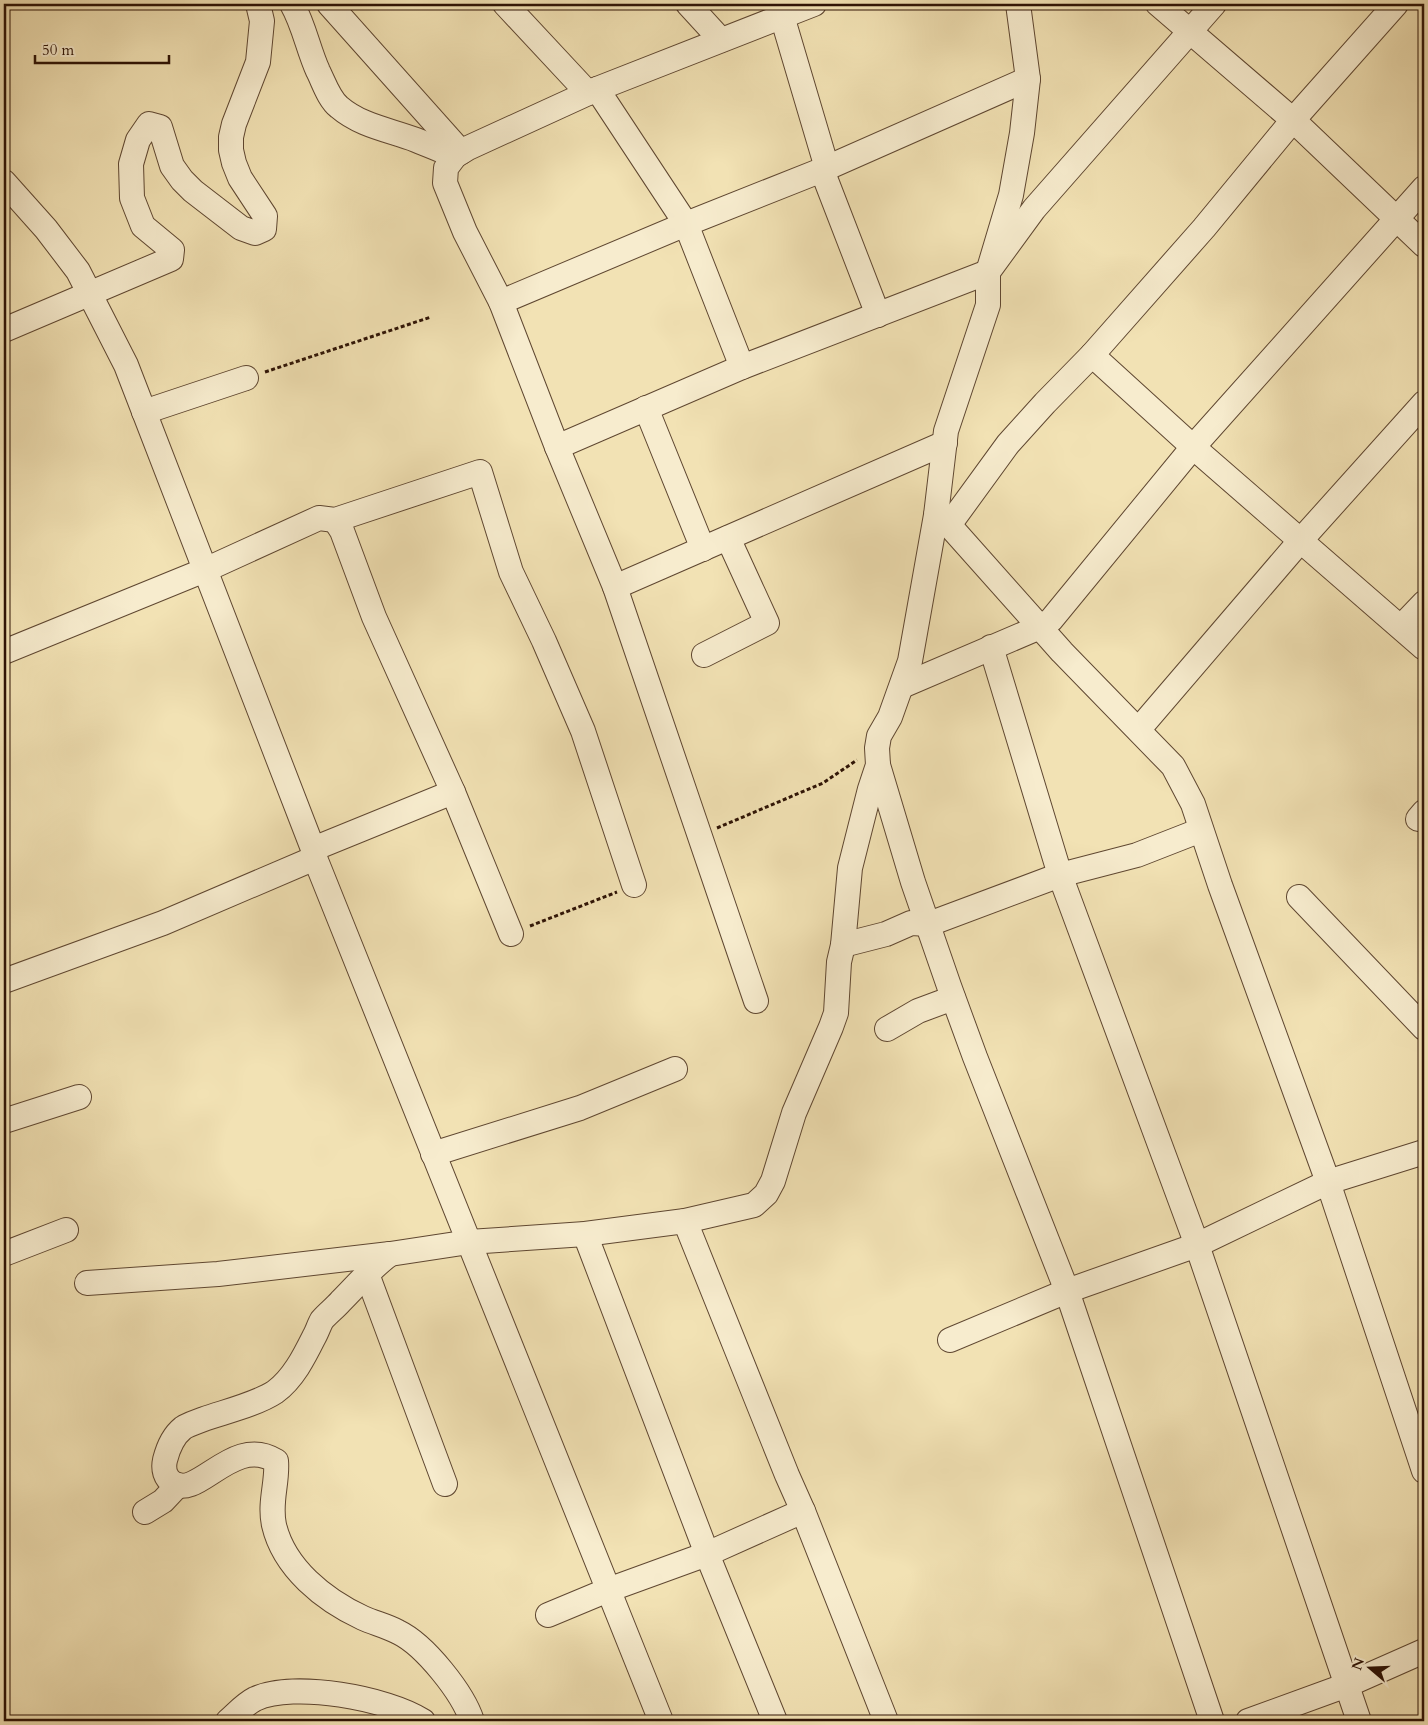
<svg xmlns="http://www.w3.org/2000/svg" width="1428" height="1725" viewBox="0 0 1428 1725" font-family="Cardo,serif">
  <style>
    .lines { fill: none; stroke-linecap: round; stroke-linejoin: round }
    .minor-casing { stroke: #5f4731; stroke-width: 26 }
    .path { stroke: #2e1305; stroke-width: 3; stroke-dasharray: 4 2.5; stroke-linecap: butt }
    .minor { stroke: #f7ecce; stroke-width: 24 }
  </style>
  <rect width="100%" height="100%" fill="#f2e2b4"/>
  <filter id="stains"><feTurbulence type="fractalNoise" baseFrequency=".004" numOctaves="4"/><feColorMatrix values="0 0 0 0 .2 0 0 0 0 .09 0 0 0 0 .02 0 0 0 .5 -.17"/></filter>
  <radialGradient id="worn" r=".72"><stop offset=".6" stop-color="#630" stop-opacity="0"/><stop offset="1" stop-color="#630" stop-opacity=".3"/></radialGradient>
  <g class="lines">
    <g class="minor-casing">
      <g id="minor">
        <path d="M292,4C304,25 308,49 318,71C324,83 329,99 339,107C361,126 390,130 416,140C429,145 442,151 455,156"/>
        <path d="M329,4L461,152"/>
        <path d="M505,4L588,93"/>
        <path d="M688,4L721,40"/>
        <path d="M1158,4L1293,120L1424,245"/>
        <path d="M782,16L827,168"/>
        <path d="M597,89L686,224L742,367"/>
        <path d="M822,170L878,315"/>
        <path d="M4,182L46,229L78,271L126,365L313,849L315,858L661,1721"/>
        <path d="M501,302L686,224L822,170L1028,79"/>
        <path d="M4,330L171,259L172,250L143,226L132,198L131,164L138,140L149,124L160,127L172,166L182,180L193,191L241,228L255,233L264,229L265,216L240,178L234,163L231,150V137L234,124L258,62L262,21L258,4"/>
        <path d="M1092,355L1193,447L1424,648"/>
        <path d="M646,408L703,549"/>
        <path d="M144,412L246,378"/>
        <path d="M557,447L742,367L988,272L1034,209L1214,4"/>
        <path d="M936,515L949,525L1062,652L1173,766L1193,804L1220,885L1328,1182L1424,1471"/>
        <path d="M335,520L342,531L374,617L453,792L511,934"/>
        <path d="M949,525L1008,444L1045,403L1092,355L1204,228L1293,120L1396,4"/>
        <path d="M615,587L945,443"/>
        <path d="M1401,627L1424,603"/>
        <path d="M991,647L1060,875L1197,1245L1359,1721"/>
        <path d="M4,652L205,570L319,518L335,520L480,472L511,572L544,641L583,731L634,885"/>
        <path d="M704,655L767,623L728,538"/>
        <path d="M902,686L1040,627L1051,620L1193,447L1424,188"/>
        <path d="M1139,729L1301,540L1424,403"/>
        <path d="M878,765L913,882L949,986L975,1057L1067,1291L1212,1721"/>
        <path d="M1418,819L1424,812"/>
        <path d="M313,849L453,792"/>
        <path d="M1299,897L1424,1028"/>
        <path d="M843,945L886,934L911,923L929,924L1060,875L1137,855L1201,830"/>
        <path d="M4,981L163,923L315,858"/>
        <path d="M756,1001L615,587L557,447L501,302L465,232L445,183L446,168L455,156L468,148L597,89L814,4"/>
        <path d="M887,1029L918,1011L953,998"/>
        <path d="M4,1121L79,1097"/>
        <path d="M433,1154L580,1108L675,1069"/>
        <path d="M685,1221L787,1475L803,1511L886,1721"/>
        <path d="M585,1234L707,1554L775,1721"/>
        <path d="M4,1254L66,1230"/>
        <path d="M390,1254C371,1268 357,1285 341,1301C335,1308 328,1313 322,1320C319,1325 317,1332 314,1337C304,1357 293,1379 275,1392C257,1404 224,1412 204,1419C197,1422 189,1424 183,1428C173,1436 168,1448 165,1460C163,1469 165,1478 173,1483C198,1500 233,1434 276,1461C278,1482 269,1502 274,1525C284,1568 324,1600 363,1618C374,1623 387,1626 398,1632C425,1645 463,1693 472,1721"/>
        <path d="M367,1274L445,1484"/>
        <path d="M87,1283L218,1274L390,1254L469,1242L585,1234L685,1221L754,1205L766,1194L773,1181L794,1113L831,1027L836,1013L839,962L843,945L850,868L870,789L878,765L877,748L879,736L890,717L910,661L936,515L946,431L988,305V272L1011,195L1022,133L1028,79L1018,4"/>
        <path d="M950,1340L1067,1291L1197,1245L1328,1182L1424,1152"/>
        <path d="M145,1512L163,1501L178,1485"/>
        <path d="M548,1615L608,1590L707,1554L803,1511"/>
        <path d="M228,1721C236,1714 245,1704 255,1699C294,1681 387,1698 423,1721"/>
        <path d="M1248,1721L1347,1685L1424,1651"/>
      </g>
    </g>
    <g class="path">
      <path d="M265,372L431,317"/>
      <path d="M717,828L823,783L857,760"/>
      <path d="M530,926L617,892"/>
    </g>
    <use href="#minor" class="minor"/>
  </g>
  <rect width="1428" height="1725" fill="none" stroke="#f2e2b4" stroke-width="20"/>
  <rect x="5" y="5" width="1418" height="1715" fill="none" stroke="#2e1305" stroke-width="2.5"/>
  <rect x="10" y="10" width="1408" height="1705" fill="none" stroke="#2e1305"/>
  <g transform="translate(1370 1668) rotate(289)" stroke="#f7ecce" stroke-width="4" paint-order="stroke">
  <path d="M0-4L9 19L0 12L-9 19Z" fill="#2e1305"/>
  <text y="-8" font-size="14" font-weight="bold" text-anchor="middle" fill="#2e1305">N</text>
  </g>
  <path d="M35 55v8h134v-8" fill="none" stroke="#2e1305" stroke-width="2.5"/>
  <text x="42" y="55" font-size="15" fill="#2e1305" stroke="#f7ecce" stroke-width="4" paint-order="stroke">50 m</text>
  <rect width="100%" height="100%" filter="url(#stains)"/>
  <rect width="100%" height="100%" fill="url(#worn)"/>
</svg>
